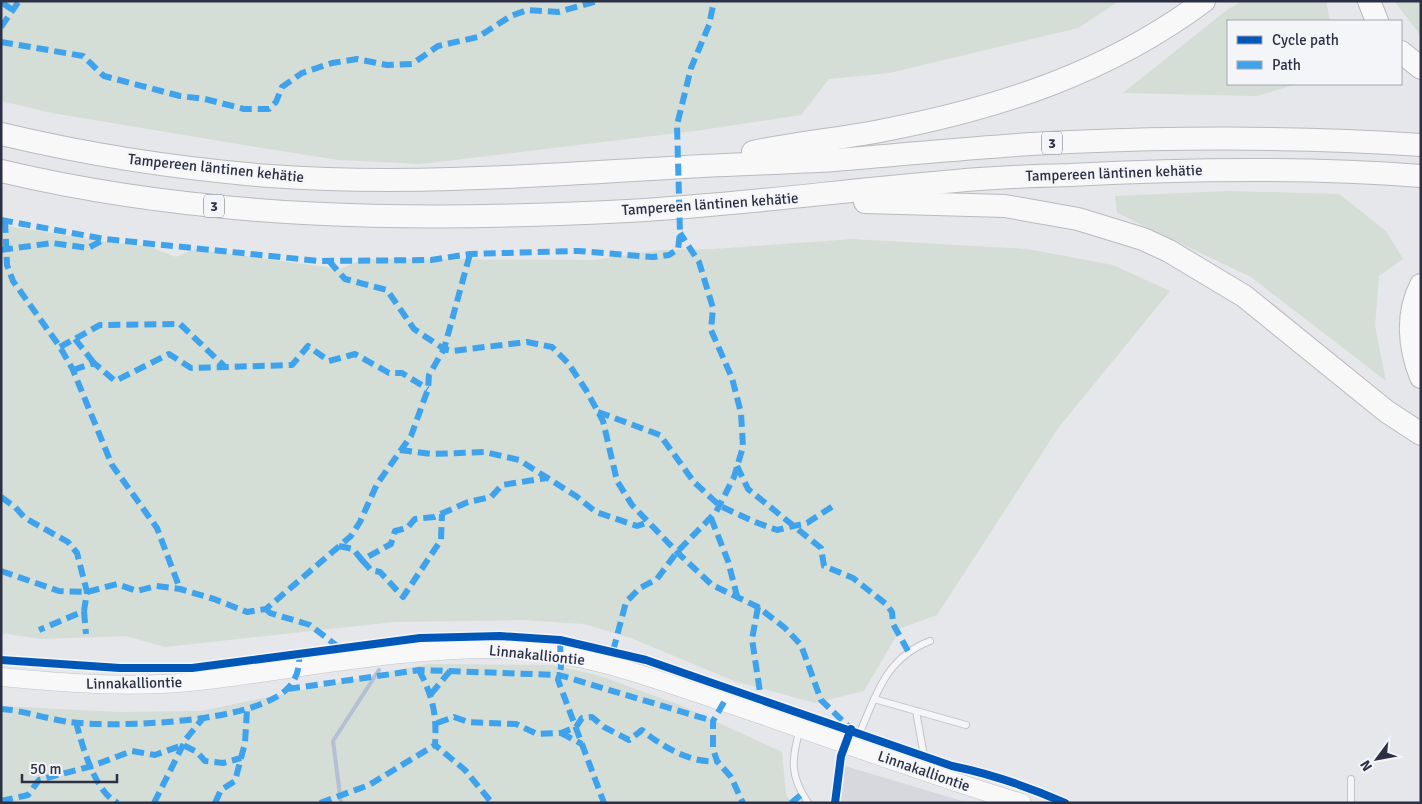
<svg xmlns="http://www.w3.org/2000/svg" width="1422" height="804" viewBox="0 0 1422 804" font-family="Signika,sans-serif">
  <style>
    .built { fill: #d6d8de }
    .green { fill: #d4ddd6 }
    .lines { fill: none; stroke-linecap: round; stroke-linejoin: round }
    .stream { stroke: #b5bfd4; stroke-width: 4 }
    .lane-casing { stroke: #c2c4c8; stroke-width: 8 }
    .secondary-casing { stroke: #c2c4c8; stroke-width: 19 }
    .highway-casing { stroke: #b8babf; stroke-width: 24 }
    .lane { stroke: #f5f5f7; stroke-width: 6 }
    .secondary { stroke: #f8f8f8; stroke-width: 18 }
    .highway { stroke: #f8f8f8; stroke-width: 22 }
    .quiet { stroke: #3ea3ec; stroke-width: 6; stroke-dasharray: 12 6; stroke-linecap: butt }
    .cycleway-casing { stroke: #f4f5f9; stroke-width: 11 }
    .cycleway { stroke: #0057b8; stroke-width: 8 }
    .labels { text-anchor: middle; stroke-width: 4; stroke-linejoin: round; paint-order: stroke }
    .shield { fill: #f4f5f9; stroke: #686b7a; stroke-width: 1 }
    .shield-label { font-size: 14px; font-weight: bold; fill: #2c3044 }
    .street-label { font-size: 15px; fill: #2c3044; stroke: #f4f5f9 }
  </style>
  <rect width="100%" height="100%" fill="#e5e7ea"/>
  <path class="built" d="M845,766L969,803H841Z"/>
  <g class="green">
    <path d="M1,1H1119L1078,28L889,73L829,79L801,115L702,130L421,164L339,160L262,148L52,113L1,101Z"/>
    <path d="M1242,1H1326L1330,21H1228V84H1297L1257,96L1123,93L1227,10Z"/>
    <path d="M1395,1H1421V36L1395,2Z"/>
    <path d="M1229,191L1339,194L1386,231L1403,259L1379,276L1375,326L1386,381L1251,277L1117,213L1115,196Z"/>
    <path d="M1,225L105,242L148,246L176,257L195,249L340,269L364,259L595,260L660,250L714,249L853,239L1027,249L1113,265L1170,291L1059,427L937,615L901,628L864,691L815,703L734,681L631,638L584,624L523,620L394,622L165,647L126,636L41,639L1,633Z"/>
    <path d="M428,664L552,665L597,675L680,705L782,752L786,794L791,803H1V706L119,712L201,711Z"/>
  </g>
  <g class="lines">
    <path class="stream" d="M341,803L333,741L379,670"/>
    <g class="lane-casing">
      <g id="lane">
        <path d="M874,699L966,725"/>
        <path d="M916,711L924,756"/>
        <path d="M800,729C791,760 790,776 808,803"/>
        <path d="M860,732C877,693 886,658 930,641"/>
        <path d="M1351,803V779"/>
      </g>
    </g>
    <g class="secondary-casing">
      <path id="secondary" d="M1,677C63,683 128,688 190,682C293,671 395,648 499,649C577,649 650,677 723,702C823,735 921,773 1022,803"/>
    </g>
    <g class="highway-casing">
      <g id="highway">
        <path d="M1369,1L1377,21"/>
        <path d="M1401,52L1421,68"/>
        <path d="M1,134C89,155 180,169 270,176C408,186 547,175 685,167C735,164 785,163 835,160C913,154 992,145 1070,142C1187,137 1304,137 1421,145"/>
        <path d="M753,152C795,143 838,139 880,131C996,109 1108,73 1204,1"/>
        <path d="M1,171C207,220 418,222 628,211C738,205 846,190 956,181C994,177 1032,176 1070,175C1187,169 1304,167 1421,176"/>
        <path d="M865,202L1005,206L1078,219L1143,239L1169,251L1244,296L1386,411L1421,434"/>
        <path d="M1421,285C1406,314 1409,347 1421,377"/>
      </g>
    </g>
    <use href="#lane" class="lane"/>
    <use href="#secondary" class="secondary"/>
    <use href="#highway" class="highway"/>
    <g class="quiet">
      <path d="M1,2L13,10"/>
      <path d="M1,27L19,1"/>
      <path d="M1,42L83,56L104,76L180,96L205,99L244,109H269L276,102L282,87L302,73L332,63L357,59L387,65L412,64L438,46L478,37L511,16L527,10L558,12L598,1"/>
      <path d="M1,220L105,239L319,261L431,260L470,254L578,251L653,257L669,255L678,249L680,233L677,125L691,68L709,25L714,1"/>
      <path d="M5,221L7,265L13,281L60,347L73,370L112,465L157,528L180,589"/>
      <path d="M1,250L52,243L88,248L105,239"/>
      <path d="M329,261L345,279L387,290L414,329L444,349L452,351L527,342L552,347L568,363L586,390L603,421L617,481L632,505L677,552L712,585L758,607L785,628L801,645L821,700L850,728"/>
      <path d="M75,339L94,363"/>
      <path d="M60,347L100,325L180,324L224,366"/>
      <path d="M73,370L94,363L115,381L169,354L191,368L292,365L308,346L329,361L355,354L389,373H402L428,389"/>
      <path d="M598,412L660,435L694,482L720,506L755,522L777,530L807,523L833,506"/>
      <path d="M400,450L431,454L485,452L519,460L576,496L596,512L637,526L649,522"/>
      <path d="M737,466L748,489L821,548L824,566L853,578L886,604L892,612L893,624L908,651"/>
      <path d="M1,497L15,507L25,518L68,542L77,553L87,592L84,611L39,630"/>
      <path d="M711,518L728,561L737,596"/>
      <path d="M339,546L353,549L362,560L391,544L395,531L407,528L415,519L434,517L468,502L491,497L502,485L547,478"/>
      <path d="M362,560L371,570L380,572L403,597L441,540L442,514"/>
      <path d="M1,571L59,591L87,592L117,584L137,591L156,586L180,589L214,599L247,612L266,609L351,536L360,522L377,484L411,436L428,389L429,375L444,349L470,254"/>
      <path d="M758,607L752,639L761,699"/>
      <path d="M266,609L270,613L310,625L341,649"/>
      <path d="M84,611L86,634"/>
      <path d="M560,640L561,667L558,680L604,803"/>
      <path d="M613,651L626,602L640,588L657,579L677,552L716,512L734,477L743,447L741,413L732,378L711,330L713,308L699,262L680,233"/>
      <path d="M419,670C433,697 437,715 435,745L465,770L492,803"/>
      <path d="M288,689L419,670L559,675L713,721"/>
      <path d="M431,694L450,671"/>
      <path d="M724,702L713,721V749L717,761L731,777L743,803"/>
      <path d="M1,709C21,710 47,719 69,722C116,728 253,723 287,689C297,680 300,666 299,654"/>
      <path d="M76,722C82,745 95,793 118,803"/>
      <path d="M437,723L454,717L468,722L516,724L537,734L561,733L576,727L582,718L592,717L604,727L629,740L642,730C661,746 692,764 717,761"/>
      <path d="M561,733L582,744"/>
      <path d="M1,801L28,795L39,780L92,766L132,751L155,755L183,745L197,752L205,761L223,763L241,758"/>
      <path d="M154,803L186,739L204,717"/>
      <path d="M215,803L221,790L235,781L245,743L247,709"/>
      <path d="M320,803L369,785L435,745"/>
      <path d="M791,803L802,794"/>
    </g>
    <g class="cycleway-casing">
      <g id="cycleway">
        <path d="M1,660L120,668H192L420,638L500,636L560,640L646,660L952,766C991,774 1029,787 1065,803"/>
        <path d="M835,803L841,756L851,729"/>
      </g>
    </g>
    <use href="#cycleway" class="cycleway"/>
  </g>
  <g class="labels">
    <g class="shield">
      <rect x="1042" y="131.5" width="20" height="23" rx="4"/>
      <rect x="204" y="194.5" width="20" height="23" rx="4"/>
    </g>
    <g class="shield-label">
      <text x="1052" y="148">3</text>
      <text x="214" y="211">3</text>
    </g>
    <g class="street-label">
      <text transform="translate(216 168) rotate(6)" y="5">Tampereen läntinen kehätie</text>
      <text transform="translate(1114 173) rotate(-2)" y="5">Tampereen läntinen kehätie</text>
      <text transform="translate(710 204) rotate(-4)" y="5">Tampereen läntinen kehätie</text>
      <text transform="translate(537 655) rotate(6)" y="5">Linnakalliontie</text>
      <text transform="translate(134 683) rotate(-1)" y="5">Linnakalliontie</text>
      <text transform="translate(924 771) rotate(19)" y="5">Linnakalliontie</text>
    </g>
  </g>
  <rect width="1422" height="804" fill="none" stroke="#2c3044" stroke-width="5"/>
  <rect x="1227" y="20" width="175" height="65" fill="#f4f5f9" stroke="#a4a6b1"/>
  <rect x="1237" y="36" width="25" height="8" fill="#0057b8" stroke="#a4a6b1"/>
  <text x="1272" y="45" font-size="15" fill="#2c3044">Cycle path</text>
  <rect x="1237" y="61" width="25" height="8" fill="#3ea3ec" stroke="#a4a6b1"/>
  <text x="1272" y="70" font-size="15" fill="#2c3044">Path</text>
  <g transform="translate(1377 759) rotate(238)" stroke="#f4f5f9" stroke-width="4" paint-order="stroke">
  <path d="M0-4L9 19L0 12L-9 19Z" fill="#2c3044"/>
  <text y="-8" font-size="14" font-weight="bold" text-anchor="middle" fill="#2c3044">N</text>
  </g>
  <path d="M22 774v8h95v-8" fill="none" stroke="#2c3044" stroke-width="2.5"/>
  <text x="30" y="774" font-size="15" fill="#2c3044" stroke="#f4f5f9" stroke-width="4" paint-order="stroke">50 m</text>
</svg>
